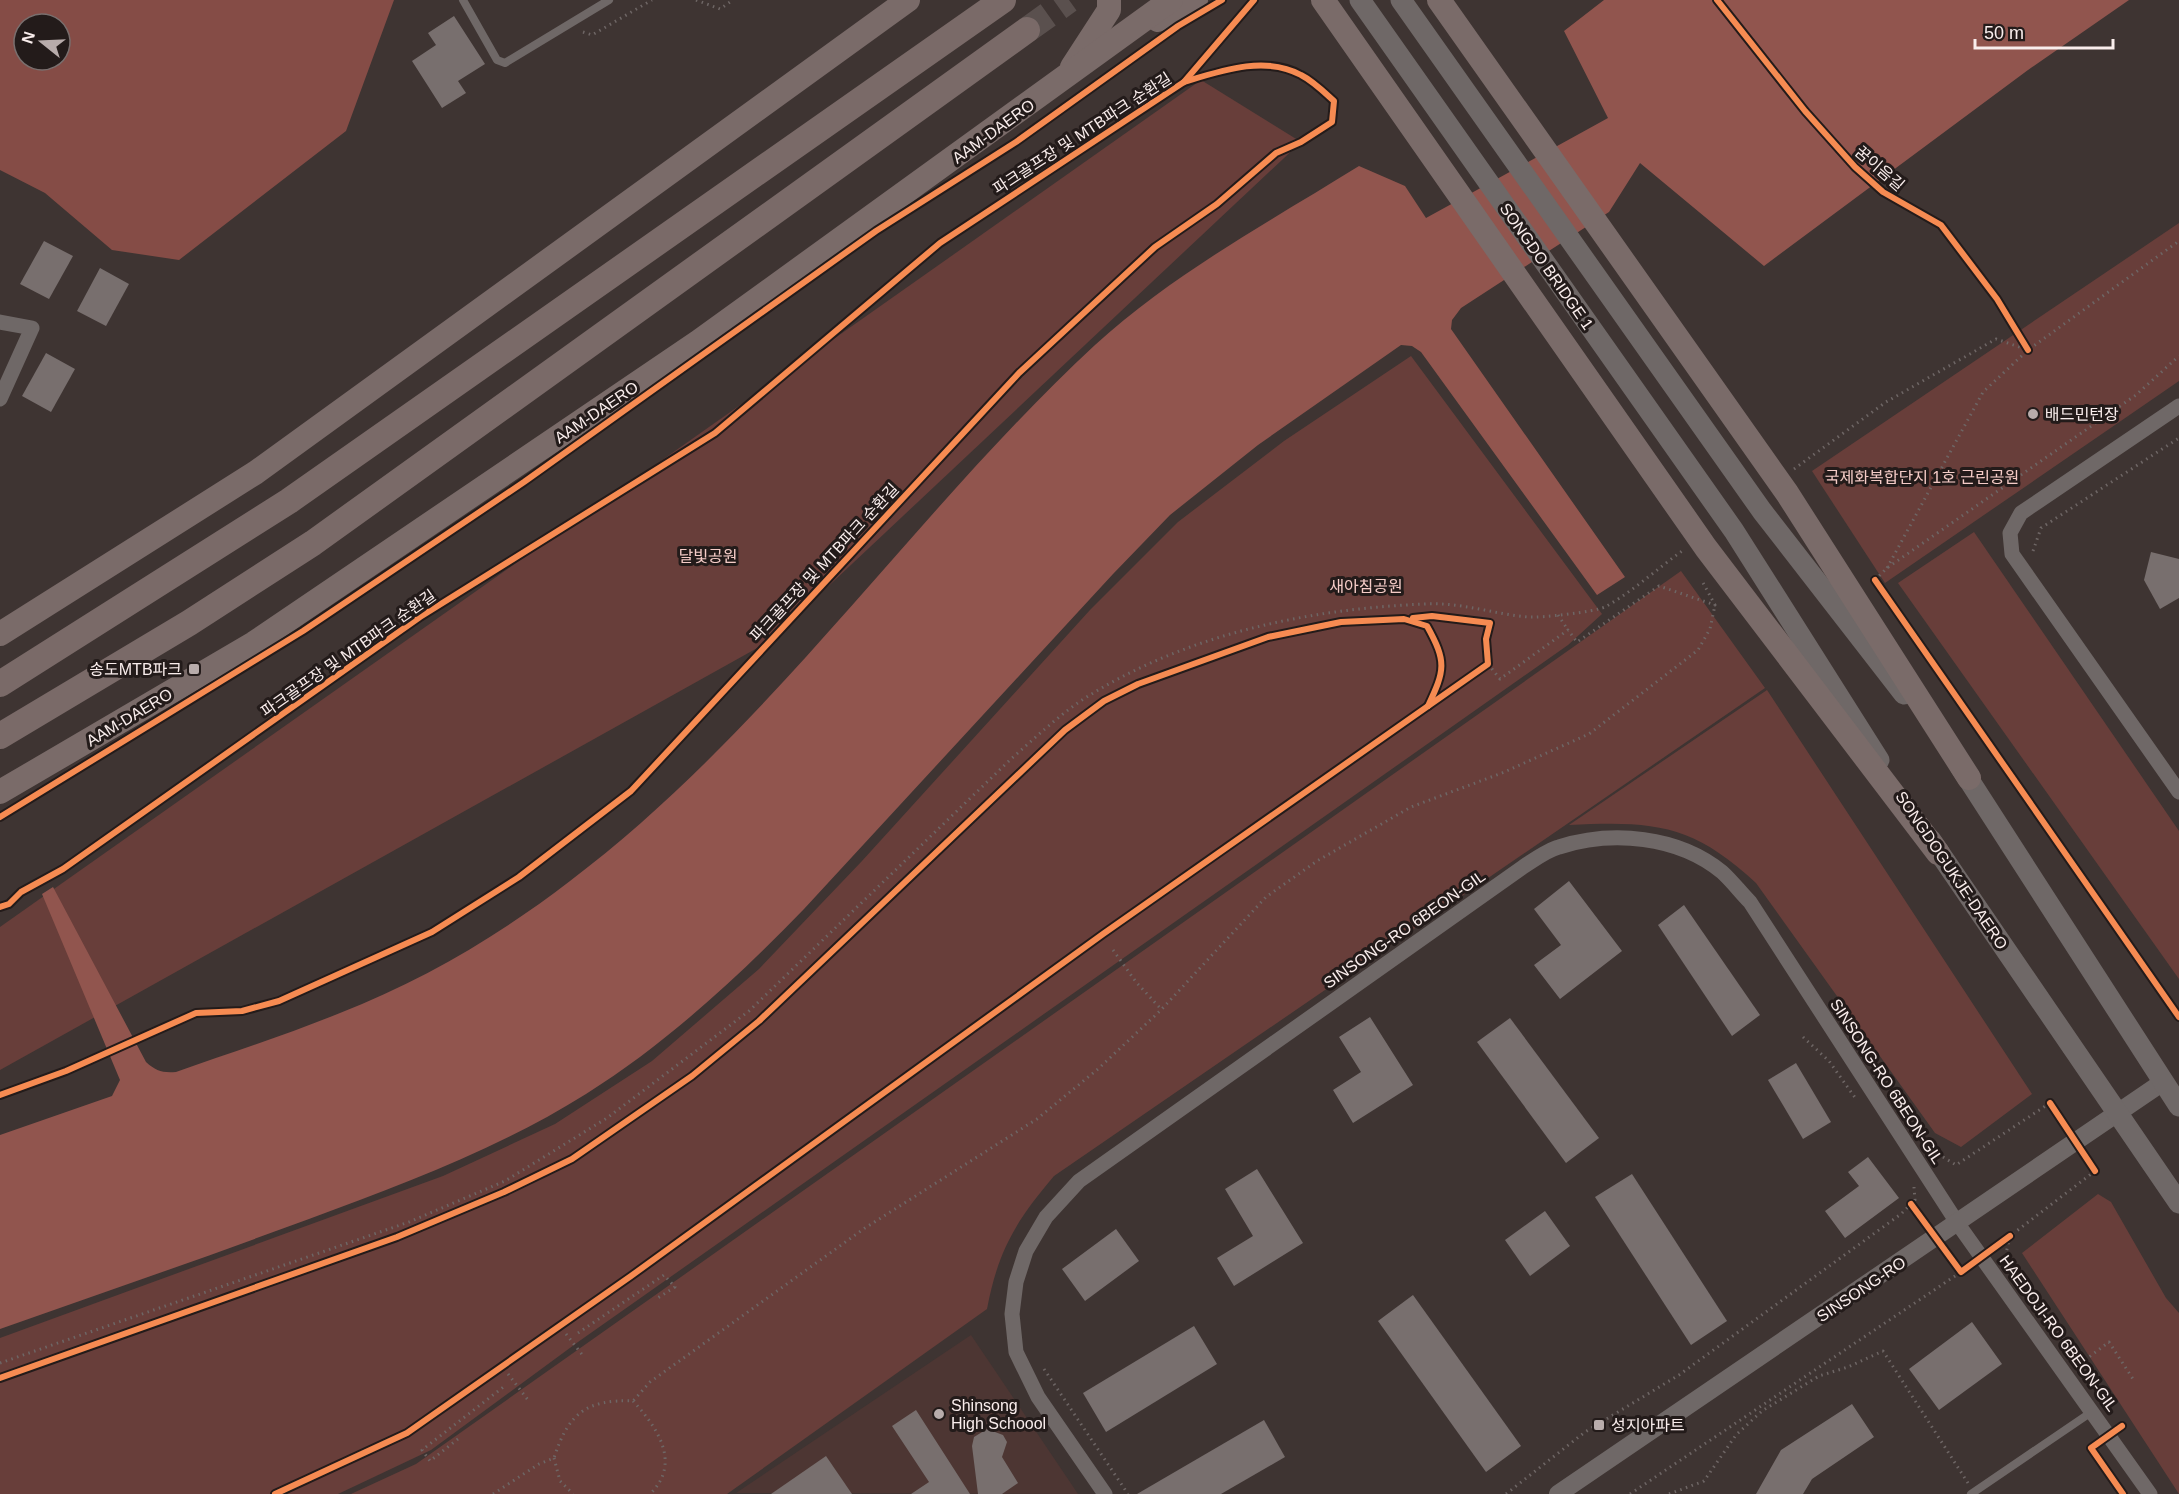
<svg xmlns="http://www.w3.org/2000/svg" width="2179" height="1494" viewBox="0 0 2179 1494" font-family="Arial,'Noto Sans KR',sans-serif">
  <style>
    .built { fill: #4d3633 }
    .green { fill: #683e3a }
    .forest { fill: #854c46; fill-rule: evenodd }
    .water { fill: #91554e }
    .building { fill: #786f6e }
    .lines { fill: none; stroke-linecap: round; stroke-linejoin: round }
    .trunk-tunnel { stroke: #5a504e; stroke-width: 26; stroke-dasharray: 26 13; stroke-linecap: butt }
    .path { stroke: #6e6665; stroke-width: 3; stroke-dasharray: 1.5 4.5; stroke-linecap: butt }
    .service { stroke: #6f6867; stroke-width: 8 }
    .minor { stroke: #6f6867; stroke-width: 15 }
    .tertiary { stroke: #6f6867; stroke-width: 18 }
    .secondary { stroke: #6f6867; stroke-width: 21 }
    .primary { stroke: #7a6b69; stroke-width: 24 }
    .trunk { stroke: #7a6a68; stroke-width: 26 }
    .cycleway-casing { stroke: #231b1a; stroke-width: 10 }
    .cycleway { stroke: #f68b52; stroke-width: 6 }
    .poi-dot { fill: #b8acab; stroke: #231b1a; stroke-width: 2 }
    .labels { text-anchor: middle; stroke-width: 6; stroke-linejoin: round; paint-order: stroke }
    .street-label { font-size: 16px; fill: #f9edec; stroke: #231b1a }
    .poi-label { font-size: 16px; fill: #f9edec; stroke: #231b1a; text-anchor: start }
    .park-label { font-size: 16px; fill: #f5ccc7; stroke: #231b1a }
  </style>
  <rect width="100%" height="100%" fill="#3e3432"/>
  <path class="built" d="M971,1335L1078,1494L736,1493Z"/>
  <g class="green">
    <path d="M1201,80L1301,142L770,641L0,1070V927Z"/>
    <path d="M2179,223V381L1885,583L1812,471Z"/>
    <path d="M1411,356L1602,614L1568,645L578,1342L431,1450L338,1494H0V1338L443,1176L555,1124L652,1061L759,969L862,861L1090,610L1178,522L1284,441Z"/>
    <path d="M1974,532L2179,831V979L1898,583Z"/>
    <path d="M1681,571L1765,688L1054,1176C1015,1222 998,1251 987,1309L727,1494H351L416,1464Z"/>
    <path d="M1767,690L2032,1094L1961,1147L1935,1133L1756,883C1692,823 1652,821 1569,825Z"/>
    <path d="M2098,1194L2111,1202L2166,1298L2179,1313V1494L2022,1253Z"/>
  </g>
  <path class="forest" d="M0,0H394L346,131L179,260L112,250L45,193L0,170ZM24,24H60V60H24Z"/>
  <path class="water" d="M1604,0H2129L2028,70L1764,266L1640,163L1609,212L1461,308L1452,320L1451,329L1625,577L1597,595L1421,352L1412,346L1401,345L1258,445L1170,515L1113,574L804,909C738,977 667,1043 586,1094C500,1148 404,1184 309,1219C206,1257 103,1293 0,1329V1135L112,1096L120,1080L42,894L53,887L146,1062C156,1071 162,1073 176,1072C230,1053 286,1035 340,1013C422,981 500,935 570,881C771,729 912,515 1095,345C1174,273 1269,222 1359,166L1405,186L1426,218L1608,118L1564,31Z"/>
  <g class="building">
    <path d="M454,16L485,64L458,81L466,93L442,108L412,61L436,45L428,33Z"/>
    <path d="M44,241L73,256L49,299L20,284Z"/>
    <path d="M100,268L129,284L106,326L77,311Z"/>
    <path d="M46,353L75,369L51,412L22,396Z"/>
    <path d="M2151,552L2179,559V598L2160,609L2144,580Z"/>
    <path d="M1569,881L1622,951L1560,999L1534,965L1561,945L1534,909Z"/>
    <path d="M1684,905L1760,1015L1732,1036L1658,925Z"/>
    <path d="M1370,1017L1413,1085L1353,1123L1333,1090L1361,1072L1339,1037Z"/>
    <path d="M1510,1018L1599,1138L1566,1163L1477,1042Z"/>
    <path d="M1796,1063L1831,1122L1803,1139L1768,1080Z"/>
    <path d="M1868,1157L1899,1198L1845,1238L1825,1211L1859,1186L1848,1172Z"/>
    <path d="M1257,1169L1303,1243L1234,1286L1217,1258L1253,1236L1225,1189Z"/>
    <path d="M1632,1174L1727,1321L1691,1345L1595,1197Z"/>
    <path d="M1545,1211L1570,1246L1530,1276L1505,1240Z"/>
    <path d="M1116,1229L1139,1261L1085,1301L1062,1269Z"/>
    <path d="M1413,1295L1521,1446L1486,1472L1378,1321Z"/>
    <path d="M1972,1322L2002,1364L1939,1410L1909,1369Z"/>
    <path d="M1194,1326L1217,1364L1106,1432L1083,1393Z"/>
    <path d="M1852,1404L1874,1437L1812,1479L1803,1494H1756L1781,1450Z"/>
    <path d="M916,1410L970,1494H911L929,1482L892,1426Z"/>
    <path d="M1264,1420L1285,1457L1221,1494H1137Z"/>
    <path d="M987,1429L1003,1435L1007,1442L1002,1457L1018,1483L1002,1494H978L972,1446L974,1437Z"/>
    <path d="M826,1456L852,1494H771Z"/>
  </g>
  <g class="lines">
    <path class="trunk-tunnel" d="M1027,30L1069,0"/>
    <g class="path">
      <path d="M696,0L720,9L733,0"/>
      <path d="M583,32L592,35L652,0"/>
      <path d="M1794,469L1886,402L1996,339L2028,350"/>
      <path d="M2033,551L2041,528L2179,438"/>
      <path d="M1887,568L1983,392L2028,350L2179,241"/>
      <path d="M1875,580L1887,568L2136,395L2179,356"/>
      <path d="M1558,615L1568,630"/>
      <path d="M1488,664L1500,679L1568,630L1577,642L1659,586L1715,605L1701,579"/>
      <path d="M1113,950L1136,982L1161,1009"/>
      <path d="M1803,1037L1829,1061L1856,1099"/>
      <path d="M1943,1157L1956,1165L2050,1103"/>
      <path d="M2095,1171L2010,1236L2005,1258L2081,1363L2109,1342L2133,1379"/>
      <path d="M578,1333L664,1275L675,1287L656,1299"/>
      <path d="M566,1334L584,1357"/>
      <path d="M0,1363L409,1222L505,1181L607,1118L749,1011L1012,758C1035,738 1057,717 1082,700C1183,635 1306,609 1425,604C1460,602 1494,614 1528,617C1541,618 1594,612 1605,607C1632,592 1657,569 1682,551"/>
      <path d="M2081,1363L2098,1389"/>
      <path d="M1044,1369L1128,1494"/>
      <path d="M508,1374L528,1400"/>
      <path d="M633,1401C657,1427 682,1463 650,1494"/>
      <path d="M458,1439L430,1461L422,1450L506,1385"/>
      <path d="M2091,1448L2120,1494"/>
      <path d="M554,1458L560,1481L573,1494"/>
      <path d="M493,1494L539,1464L554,1458C568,1414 586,1399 633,1401L650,1382L865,1228L1037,1119L1098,1069L1161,1010L1266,897L1317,861L1411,807L1502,773L1589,734L1698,650L1710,629L1715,605"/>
      <path d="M1506,1494L1585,1432L1679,1375L1901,1214L1915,1200L1914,1187"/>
      <path d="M1630,1494L1961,1272"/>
      <path d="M1669,1494L1704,1481L1736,1435L1762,1411L1819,1376L1848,1367L1883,1351L1968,1483"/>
    </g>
    <g class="service">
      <path d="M463,0L497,60L505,63L609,0"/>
      <path d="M1971,1494L2093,1411"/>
    </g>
    <g class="minor">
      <path d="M0,322L32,328L0,399"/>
      <path d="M2179,406L2021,513L2010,533L2012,554L2179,792"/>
      <path d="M1105,1494L1038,1397L1016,1352L1012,1314L1016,1282L1026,1251L1046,1217L1079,1181L1523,867C1534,860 1547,850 1559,847C1612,830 1678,836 1722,872C1732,881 1741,893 1750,902L1958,1224L2150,1494"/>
    </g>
    <path class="tertiary" d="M1558,1494L2163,1082"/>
    <g class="secondary">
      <path d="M1360,0L1734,531L1879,760"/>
      <path d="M1401,0L1762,511L1904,694"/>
      <path d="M1960,766L2179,1106"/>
      <path d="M1930,839L2179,1203"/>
    </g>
    <g class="primary">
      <path d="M1323,0L1706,548L1938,853"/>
      <path d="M1439,0L1787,493L1969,778"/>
      <path d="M1158,20L1196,0"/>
      <path d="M1072,67L1109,10V0"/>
      <path d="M0,634L255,473L908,0"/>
      <path d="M0,792L254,643L698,342L1171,0"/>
    </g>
    <g class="trunk">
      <path d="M0,684L289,501L1003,0"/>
      <path d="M0,736L189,623L313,543L1027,30"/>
    </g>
    <g class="cycleway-casing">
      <g id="cycleway">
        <path d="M1717,0L1805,111L1855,167L1883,192L1941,225L1997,299L2028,350"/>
        <path d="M1184,82L1254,0"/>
        <path d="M1875,580L2179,1017"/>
        <path d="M0,817L303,631L524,482L876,231L1016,142L1178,26L1222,0"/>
        <path d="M0,907L9,904L21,892L63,869L420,617L715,433L940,243L1184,82C1220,71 1265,55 1301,75C1313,81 1324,92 1334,101L1332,122L1301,142L1276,153L1217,204L1155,247L1019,373L631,791L519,877L432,932L279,1001L242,1011L196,1013L66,1071L0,1095"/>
        <path d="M2050,1103L2095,1171"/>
        <path d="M1911,1204L1961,1272L2010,1236"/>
        <path d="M0,1378L397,1237L504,1192L572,1159L692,1076L759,1021L1065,730L1104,701L1138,684L1268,637L1341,622L1404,619L1427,626C1447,662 1445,670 1428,706"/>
        <path d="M2122,1426L2091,1448L2123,1494"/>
        <path d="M275,1494L407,1433L631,1276L1103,934L1488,664L1486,639L1490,623L1432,616L1413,618"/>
      </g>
    </g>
    <use href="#cycleway" class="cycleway"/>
  </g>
  <g class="poi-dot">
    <circle cx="2033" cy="414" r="6"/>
    <rect x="188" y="663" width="12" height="12" rx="3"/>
    <circle cx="939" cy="1414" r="6"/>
    <rect x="1593" y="1419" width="12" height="12" rx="3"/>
  </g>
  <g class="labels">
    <g class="street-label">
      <text transform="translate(993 131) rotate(-36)" y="6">AAM-DAERO</text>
      <text transform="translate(1082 133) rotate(-33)" y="6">파크골프장 및 MTB파크 순환길</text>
      <text transform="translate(1880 168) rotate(41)" y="6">꿈이음길</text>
      <text transform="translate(1547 266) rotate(55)" y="6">SONGDO BRIDGE 1</text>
      <text transform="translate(596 412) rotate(-34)" y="6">AAM-DAERO</text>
      <text transform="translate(824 562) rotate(-47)" y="6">파크골프장 및 MTB파크 순환길</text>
      <text transform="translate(348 653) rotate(-35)" y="6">파크골프장 및 MTB파크 순환길</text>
      <text transform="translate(129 717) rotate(-31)" y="6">AAM-DAERO</text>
      <text transform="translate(1952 870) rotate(56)" y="6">SONGDOGUKJE-DAERO</text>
      <text transform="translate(1404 929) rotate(-35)" y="6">SINSONG-RO 6BEON-GIL</text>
      <text transform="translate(1887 1081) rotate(57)" y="6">SINSONG-RO 6BEON-GIL</text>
      <text transform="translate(1861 1289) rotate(-34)" y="6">SINSONG-RO</text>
      <text transform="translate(2059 1333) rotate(54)" y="6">HAEDOJI-RO 6BEON-GIL</text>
    </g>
    <g class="poi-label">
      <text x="2045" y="420">배드민턴장</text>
      <text x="182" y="675" text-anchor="end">송도MTB파크</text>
      <text x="951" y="1411">Shinsong<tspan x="951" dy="18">High Schoool</tspan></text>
      <text x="1611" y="1431">성지아파트</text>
    </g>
    <g class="park-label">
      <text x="1922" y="483">국제화복합단지 1호 근린공원</text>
      <text x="708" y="562">달빛공원</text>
      <text x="1366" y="592">새아침공원</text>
    </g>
  </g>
  <g transform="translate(42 42) rotate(288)"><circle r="28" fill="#231b1a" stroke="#796f6e" stroke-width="1.5"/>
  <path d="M0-4.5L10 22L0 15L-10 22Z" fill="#b8acab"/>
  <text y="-9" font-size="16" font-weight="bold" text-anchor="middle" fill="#f9edec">N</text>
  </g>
  <path d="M1975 39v9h138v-9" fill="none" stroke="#f9edec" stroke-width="3"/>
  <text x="1984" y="39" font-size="18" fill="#f9edec" stroke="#231b1a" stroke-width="4.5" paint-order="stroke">50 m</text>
</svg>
